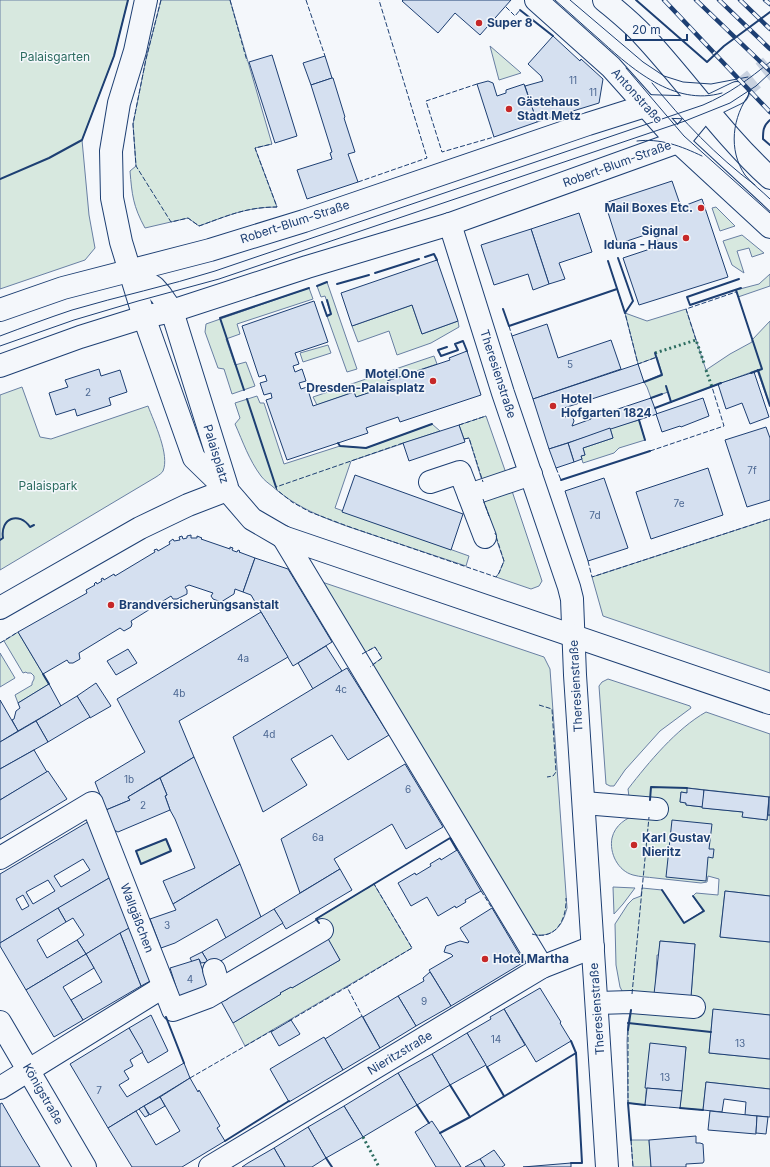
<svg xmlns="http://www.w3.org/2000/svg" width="770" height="1167" viewBox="0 0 770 1167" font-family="Inter,sans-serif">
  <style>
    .green { fill: #d7e8df; stroke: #687fa3; fill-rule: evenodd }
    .building { fill: #d5e0f0; stroke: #1d3f73; fill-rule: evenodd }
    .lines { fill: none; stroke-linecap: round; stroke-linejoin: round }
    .major-tunnel { stroke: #c9d2e0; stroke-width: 22; stroke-dasharray: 22 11; stroke-linecap: butt }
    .minor-casing { stroke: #1d3f73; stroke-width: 24 }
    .major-casing { stroke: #1d3f73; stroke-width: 24 }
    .minor { stroke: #f4f7fb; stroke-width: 22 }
    .major { stroke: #f4f7fb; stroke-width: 22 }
    .tram { stroke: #1d3f73; stroke-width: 1 }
    .rail-casing { stroke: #1d3f73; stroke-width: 4.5 }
    .rail { stroke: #f4f7fb; stroke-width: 3; stroke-dasharray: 9; stroke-linecap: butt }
    .hedge { stroke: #2c6c60; stroke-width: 3; stroke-dasharray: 2 3; stroke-linecap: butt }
    .fence { stroke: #1d3f73; stroke-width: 1; stroke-dasharray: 5 2; stroke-linecap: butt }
    .wall { stroke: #1d3f73; stroke-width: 2 }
    .poi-dot { fill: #c62828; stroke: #f4f7fb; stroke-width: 1.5 }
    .labels { text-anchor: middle; stroke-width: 3; stroke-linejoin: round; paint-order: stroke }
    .number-label { font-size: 10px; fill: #4b6792 }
    .poi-label { font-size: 12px; font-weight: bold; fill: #1d3f73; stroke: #f4f7fb; text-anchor: start }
    .park-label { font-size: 12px; fill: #2c6c60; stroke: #f4f7fb }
    .street-label { font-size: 12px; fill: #1d3f73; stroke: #f4f7fb }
  </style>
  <rect width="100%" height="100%" fill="#f4f7fb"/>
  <g class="green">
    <path d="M0,0H128L114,56L82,140L89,215L95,248L85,260L0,289Z"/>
    <path d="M161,0H230L272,144L255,148L277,207C246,207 227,216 199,226L188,218L145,228C133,206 132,195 130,171L136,166L133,124L146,59Z"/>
    <path d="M490,46L520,72L521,73L499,80Z"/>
    <path d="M716,207L735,226L720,231L712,208Z"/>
    <path d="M742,235L764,253L752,257L749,248L737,251L744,273L732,265L723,241Z"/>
    <path d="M770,274V286L738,297L736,290L759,284Z"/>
    <path d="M327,282L357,369L347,372L327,316L331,314L325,296L321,297L317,286Z"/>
    <path d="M309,288L313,299L237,324L240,334L226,339L235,365L246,362L255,386L232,394L224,369L218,368L205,332L206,324Z"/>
    <path d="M412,305L422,334L458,321L459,327L431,343L397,355L389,331L358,342L352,326Z"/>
    <path d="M686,309L706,370L730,354L752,342V340L770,321V406L757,370L671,402L668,392L651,398L647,387L644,382L662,374L657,357L638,364L625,313L647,321Z"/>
    <path d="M328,345L331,353L303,362L300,353Z"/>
    <path d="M434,356L437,364L387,381L389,386L356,397L354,392L317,405L313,397Z"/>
    <path d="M22,387L40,437L51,439L148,406C154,422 170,455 163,471C162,473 159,475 156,477L0,570V395Z"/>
    <path d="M257,396L260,403H264L284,464L340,446L366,448L432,424L440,431L351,461L335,508L469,556L466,566C438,557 410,547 382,538C344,525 303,514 272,486C268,483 264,480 261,476C249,460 243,442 235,424L240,418L235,403Z"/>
    <path d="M486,416L507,476L483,484L469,438L464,439L459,425Z"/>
    <path d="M639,420L645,440L619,448L614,453L583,463L581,456L585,455L583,448L613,438L610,428Z"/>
    <path d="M510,485L542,581L539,586L531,589L496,577L499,573L504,561L481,495Z"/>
    <path d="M770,519V673L603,616L592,577Z"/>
    <path d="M319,581L544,657L550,669L567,908C562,927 554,937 533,935L369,667L382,658L375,647L362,654Z"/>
    <path d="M18,632L49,684L18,703L15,695L32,685V683L34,679V676L31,673H27L26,672L23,673L4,641Z"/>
    <path d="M0,653L15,678L0,687Z"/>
    <path d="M608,679L690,706L691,708L660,731L625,770L614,786H610L606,784L599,686L602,682Z"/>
    <path d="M706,712L770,734V797L688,788L687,793L681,792L680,802L686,803V805L703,807V808L743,812V817L767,820L768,815H770V896L725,891L720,937L770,942V1015L713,1010L709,1053L770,1059V1089L706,1082L703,1110L680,1108L686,1047L650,1044L645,1105L628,1103L627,1041L628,1023L631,1008L620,987L616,965L615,924L628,904L633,899L641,896L642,888L662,890L684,923L703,911L693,896L696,893L718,895L719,879L708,876L707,882L701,883C686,881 670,880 655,878C648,877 640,877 633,875C618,871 609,853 612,838C615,825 626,818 638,814L629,797L628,789C649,762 676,729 706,712ZM660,941L695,944L691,997L655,994L657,955H659Z"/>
    <path d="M166,839L171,851L141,864L136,851Z"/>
    <path d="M374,884L412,948L245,1046L233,1023L281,994L280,993L291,987L292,988L340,960L316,919Z"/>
    <path d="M613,887L635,888L623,904L614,914Z"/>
    <path d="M631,1140H649L651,1167H633Z"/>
  </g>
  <g class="building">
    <path d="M403,0H511L480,35L455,13L438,33L402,1Z"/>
    <path d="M553,36L580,61L581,59L603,79L599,103L537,122L525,86L543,81L541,76L528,64Z"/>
    <path d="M272,55L297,136L275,143L249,62Z"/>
    <path d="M325,56L332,78L311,85L303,63Z"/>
    <path d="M332,78H333L345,117L344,118L355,152L348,154L358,182L307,199L297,170L332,159L330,153L332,152L311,85Z"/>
    <path d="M488,81L493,83L497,96L506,93V90L524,84L537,122L494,137L477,84Z"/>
    <path d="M672,181L681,207L702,199L728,277L639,305L623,258L659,246L654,232L618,244L605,203Z"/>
    <path d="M579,213L592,252L559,263L565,279L549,284L531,229Z"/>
    <path d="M531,229L549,284L533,290L528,274L494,285L481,245Z"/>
    <path d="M437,260L458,321L422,334L412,305L352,326L341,293Z"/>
    <path d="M314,301L328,342L295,353L299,364L293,366L295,372L302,369L306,381L299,383L301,389L307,387L313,406L354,392L356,397L389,386L387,381L450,360L449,358L467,351L481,395L400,422L398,417L366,428L368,433L287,460L266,400L272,398L271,393L264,395L260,383L267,381L265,375L259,377L242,326Z"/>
    <path d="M547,324L558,358L611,340L621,369L533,399L512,336Z"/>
    <path d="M638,364L644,382L561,409L564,417L569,416L573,418L574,421L572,426L591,419V418L651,398L657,414L549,449L533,399Z"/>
    <path d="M99,369L101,376L120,370L127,392L109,398L111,405L77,416L75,409L56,415L49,393L68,387L65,380Z"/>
    <path d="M754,372L769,417L750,424L742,403L726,409L718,384Z"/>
    <path d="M703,398L709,416L681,427L680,426L662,432L656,414Z"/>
    <path d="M459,425L465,442L409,461L403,443Z"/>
    <path d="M766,427L770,438V500L747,507L725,440Z"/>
    <path d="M610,428L613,438L583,448L585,455L581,456L582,459L574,462L568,443Z"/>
    <path d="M568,443L574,462L556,468L549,449Z"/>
    <path d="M708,468L723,515L651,539L636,492Z"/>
    <path d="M355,475L463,514L451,550L342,512Z"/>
    <path d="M604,478L628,548L588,561L565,491Z"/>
    <path d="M191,535V538H197V536L202,538L201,539L230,549V547L233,548L232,550L234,551L237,552L238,550L240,551L239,552L255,558L243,592L235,589L234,594L221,602L213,599L211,596L213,593L189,585L185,587L187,590V594L177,599H173L171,596L131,621L132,624L131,627L124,631L120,628L79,653L80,659L73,663H69L67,660L43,674L18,632L87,593L86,590L95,585L94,584L96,582L97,584L102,581L101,579L103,578L104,580L114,574L115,576L155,552L154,550L157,549L158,551L170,544L169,542L173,539L174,541L180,540L179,537L182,536L183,539L187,538V536Z"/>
    <path d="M255,558L288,569L332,642L293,666L251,595L243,592Z"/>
    <path d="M261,612L288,657L179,721L194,757L128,797L130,800L106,810L95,782L145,752L117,699Z"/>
    <path d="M326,646L342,671L313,689L298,663Z"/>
    <path d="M128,649L137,663L116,675L107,661Z"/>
    <path d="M347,668L389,735L348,760L332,735L291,759L307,785L263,812L233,737Z"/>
    <path d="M96,683L111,706L90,718L77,696Z"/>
    <path d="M49,684L61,706L18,731L12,720L14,719L16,711L20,708L18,703Z"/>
    <path d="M77,696L90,717L48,742L36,721Z"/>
    <path d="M0,700L18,731L0,742Z"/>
    <path d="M36,721L48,742L0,769V742Z"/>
    <path d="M34,750L47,772L0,800V769Z"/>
    <path d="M194,757L240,864L173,904L163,881L195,868L175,819L170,810L165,796L167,795L160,778Z"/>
    <path d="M405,764L443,827L406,849L392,824L334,859L340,869L300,893L281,839Z"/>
    <path d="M48,771L67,799L0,839V800Z"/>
    <path d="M160,778L167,795L165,796L170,810L118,832L114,830L106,810L130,800L128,797Z"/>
    <path d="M687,788L704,790L703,807L686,805V803L680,802L681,792L687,793Z"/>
    <path d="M704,790L769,797L767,820L742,817L743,812L702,808Z"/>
    <path d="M769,797H770V815H768Z"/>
    <path d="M91,820L116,874L0,943V874ZM83,859L90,870L61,887L54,876ZM48,880L55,891L33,904L26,892ZM23,895L29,906L22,910L16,899Z"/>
    <path d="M672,820L712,824L709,849H714L713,858L708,857L706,881L666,877Z"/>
    <path d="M457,850L481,891L465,900L466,902L456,908L455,906L438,916L427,897L411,906L398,883L415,873L416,875L431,866L430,864L440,858L441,860Z"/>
    <path d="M240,864L261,917L226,938L217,919L175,943L161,948L150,919L176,910L173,904Z"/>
    <path d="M340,869L352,890L286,929L274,909Z"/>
    <path d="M116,874L131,927L86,954L77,940L84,935L73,918L66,922L58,908Z"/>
    <path d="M725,891L770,896V942L720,937Z"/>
    <path d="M58,908L66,922L37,940L47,958L77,940L86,954L26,990L0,946V943Z"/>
    <path d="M492,908L524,962L451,1006L429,970L453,956L451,954L444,952L446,946L460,941L468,943L469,942L460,928Z"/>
    <path d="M274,909L283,923L211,967L202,952Z"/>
    <path d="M131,927L154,979L141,986L120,933Z"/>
    <path d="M120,933L141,986L83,1020L71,1000L102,982L86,954Z"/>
    <path d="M326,935L340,960L292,988L291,987L280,993L281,994L233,1023L219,998Z"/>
    <path d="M660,941L695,944L691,997L654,994Z"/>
    <path d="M202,952L208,962L201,963L199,959L192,962L190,958Z"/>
    <path d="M86,954L94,968L63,987L83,1020L54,1037L26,990Z"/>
    <path d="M199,959L210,993L181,1002L170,968Z"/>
    <path d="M430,972L451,1006L416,1026L398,996L424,981L423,978Z"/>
    <path d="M540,988L561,1022L560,1023L571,1041L536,1062L504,1009Z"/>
    <path d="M398,996L416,1026L380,1048L363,1017Z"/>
    <path d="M504,1009L525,1045L487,1067L467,1033L491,1019L490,1017Z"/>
    <path d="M713,1009L770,1015V1059L709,1053Z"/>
    <path d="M151,1015L168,1051L148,1063L129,1028Z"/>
    <path d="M362,1016L380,1048L343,1070L325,1039Z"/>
    <path d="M291,1020L300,1034L279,1046L271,1032Z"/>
    <path d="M129,1028L143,1052L130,1060L133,1066L124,1071L129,1079L119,1085L127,1097L184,1063L190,1078L108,1128L70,1064Z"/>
    <path d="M467,1033L486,1065L450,1085L432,1054Z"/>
    <path d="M324,1037L343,1070L289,1102L270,1069Z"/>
    <path d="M650,1043L686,1047L682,1091L645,1088Z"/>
    <path d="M432,1054L450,1085L417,1105L398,1073Z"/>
    <path d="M398,1073L417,1105L363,1137L344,1106Z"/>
    <path d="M190,1078L198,1092L199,1090L220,1126L217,1128L225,1141L182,1167H132L108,1128L136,1111L156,1145L180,1131L160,1097Z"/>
    <path d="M706,1082L770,1089V1117L745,1115L746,1102L724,1099L722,1112L703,1110Z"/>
    <path d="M647,1088L682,1091L680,1108L645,1105Z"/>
    <path d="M160,1097L165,1106L150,1115L144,1106Z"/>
    <path d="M2,1103L23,1139L40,1167H0V1104Z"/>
    <path d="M144,1106L149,1115L145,1117L139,1109Z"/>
    <path d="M344,1106L363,1137L326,1158L308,1127Z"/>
    <path d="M710,1111L757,1116L756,1134L708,1130Z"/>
    <path d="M757,1116L768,1117L766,1134L756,1133Z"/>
    <path d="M432,1121L440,1133L461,1167H436L415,1132Z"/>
    <path d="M308,1127L326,1158L312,1167H285L274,1148Z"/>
    <path d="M696,1136V1143H700L703,1144L704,1161L703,1163L686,1164V1167H651L649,1140Z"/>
    <path d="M274,1148L285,1167H242L248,1163Z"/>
    <path d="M494,1150L505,1165L502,1167H485L480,1159Z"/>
    <path d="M480,1159L485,1167H465Z"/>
    <path d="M571,1163V1167H523Z"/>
  </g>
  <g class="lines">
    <path class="major-tunnel" d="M737,93L770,66"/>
    <g class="minor-casing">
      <g id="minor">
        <path d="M450,224L503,393L569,587L572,599L575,675L607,1167"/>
        <path d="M430,482L460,472L485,537"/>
        <path d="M469,495L531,474"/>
        <path d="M283,537L542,967"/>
        <path d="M0,608L140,528L188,505L227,490"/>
        <path d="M584,803L657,809"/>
        <path d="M0,858L92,803L173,1010L208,997L322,930"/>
        <path d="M214,970L220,990"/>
        <path d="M597,1003L631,1002L694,1007"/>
        <path d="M0,1022L85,1167"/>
        <path d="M0,1088L163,987"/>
        <path d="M210,1167L542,967L593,947"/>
      </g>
    </g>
    <g class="major-casing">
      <g id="major">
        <path d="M146,0L135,51L119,103L111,151L112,198L121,242L144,317L194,458L227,490L252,519L283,537L770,703"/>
        <path d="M536,0L611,67L678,142L770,227"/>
        <path d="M604,0C617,11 631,22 643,35C686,81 723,135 770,178"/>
        <path d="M129,271L154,287L161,295L172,311L227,487"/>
        <path d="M0,310L63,288L210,250L304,221L588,124L645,106L706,108L737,93"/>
        <path d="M0,366L80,337L144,317L172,311L307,267L450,224L678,142L706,108"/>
      </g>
    </g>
    <use href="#minor" class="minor"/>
    <use href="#major" class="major"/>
    <g class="tram">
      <path d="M555,0C570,13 584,26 599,39C631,68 674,107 722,93"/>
      <path d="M570,0L643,62L664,76L683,82L711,84L748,77"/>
      <path d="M626,68L684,136L770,213"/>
      <path d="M652,83C683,121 716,156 755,185"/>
      <path d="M750,93C732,117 728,150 745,175C752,184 762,191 770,199"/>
      <path d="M637,141C660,138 681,146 702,156"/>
      <path d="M0,336C24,327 48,318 72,310C119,296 168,286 215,271L703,105C729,94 749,79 770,62"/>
      <path d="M0,346L74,320L138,301L219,279L685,121L730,103L756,86L770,73"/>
    </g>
    <g class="rail-casing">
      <g id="rail">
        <path d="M664,0L770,112"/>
        <path d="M696,0L770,71"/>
        <path d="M719,0L770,49"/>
        <path d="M740,0L770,29"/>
        <path d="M765,0L770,4"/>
      </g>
    </g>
    <use href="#rail" class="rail"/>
    <g class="hedge">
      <path d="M655,353L696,340L704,363"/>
      <path d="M706,370L712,387"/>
      <path d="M363,1137L379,1167"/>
    </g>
    <g class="fence">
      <path d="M161,0L146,59L133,124L136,166L171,222L188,218L199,226C227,216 246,207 277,207L255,148L272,144"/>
      <path d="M230,0L247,61"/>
      <path d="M306,0L325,56"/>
      <path d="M506,7L515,16L520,10"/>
      <path d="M477,84L426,101L442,152L494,137"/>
      <path d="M358,182L427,158L379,0"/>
      <path d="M617,289L625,313L638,364L657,357"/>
      <path d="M509,326L512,336"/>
      <path d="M696,340L686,309L736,292"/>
      <path d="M459,425L486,416"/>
      <path d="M464,439L469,438L483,482"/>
      <path d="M403,443L276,487L277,490L292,502L310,512L347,526L496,577L499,573L504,561L495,533"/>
      <path d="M650,451L724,426L712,387"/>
      <path d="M556,468L561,480"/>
      <path d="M483,499L489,516"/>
      <path d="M588,561L592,577L770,519"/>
      <path d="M0,643L18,632"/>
      <path d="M362,654L375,647L382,658L370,667"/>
      <path d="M539,705L552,709L556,772L553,776L547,777"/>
      <path d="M481,891L492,908"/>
      <path d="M532,934C556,941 567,919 566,898"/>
      <path d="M347,987L412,948L374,884L365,890"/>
      <path d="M632,994L649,817"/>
      <path d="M289,1021L347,987L362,1016"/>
      <path d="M628,1030V1103"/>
      <path d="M190,1078L273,1030"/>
      <path d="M631,1140L633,1167"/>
    </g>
    <g class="wall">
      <path d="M636,0L707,62L724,46L770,12"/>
      <path d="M520,10L553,36"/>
      <path d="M770,120C763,126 763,131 763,139L770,145"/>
      <path d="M0,179L49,158L82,140L114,56L128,0"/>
      <path d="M425,257L434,254L437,260"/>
      <path d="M608,261L625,313L633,301L618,258"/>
      <path d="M375,273L419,259"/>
      <path d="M739,279L687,297L690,305L741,288"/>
      <path d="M337,284L369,275"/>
      <path d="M317,286L327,282"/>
      <path d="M736,290L762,369L751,373"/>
      <path d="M322,302L327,316L331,314L327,300"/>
      <path d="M503,309L509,326L617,289"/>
      <path d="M447,347L438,350L441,356L458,350L455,344L463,341L467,351"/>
      <path d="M758,370L770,406"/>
      <path d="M644,382L662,375L655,353"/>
      <path d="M666,386L671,402"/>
      <path d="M244,390L220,318L309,288"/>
      <path d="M651,398L662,394"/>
      <path d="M247,399L276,487"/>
      <path d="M655,408L721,383"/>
      <path d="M639,420L645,440"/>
      <path d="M338,443L340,446L366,448L432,424"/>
      <path d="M561,480L650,451"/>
      <path d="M0,540L3,538C0,518 19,511 30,527L34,525"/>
      <path d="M43,674L49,684"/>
      <path d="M650,800L651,787L687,788"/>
      <path d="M166,839L171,851L141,864L136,851Z"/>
      <path d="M662,890L684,923L704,911L693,896"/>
      <path d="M319,923L316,919L450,838L457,850"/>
      <path d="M166,1017L184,1063"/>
      <path d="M628,1023L711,1032"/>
      <path d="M628,1030L631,1010"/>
      <path d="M487,1067L504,1096"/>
      <path d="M417,1105L429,1123"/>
      <path d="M680,1108L703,1110"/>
      <path d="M470,1117L576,1053L571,1041"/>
      <path d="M440,1133L470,1117L450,1085"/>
      <path d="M631,1140L628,1103L645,1105"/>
      <path d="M225,1141L289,1101"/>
      <path d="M326,1158L332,1167"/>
      <path d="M571,1163H582L576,1053"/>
    </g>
  </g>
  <g class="poi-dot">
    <circle cx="479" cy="23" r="4"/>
    <circle cx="509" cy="109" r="4"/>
    <circle cx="701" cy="208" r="4"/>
    <circle cx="686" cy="238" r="4"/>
    <circle cx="433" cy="381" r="4"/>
    <circle cx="553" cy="406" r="4"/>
    <circle cx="111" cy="605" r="4"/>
    <circle cx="634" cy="845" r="4"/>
    <circle cx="485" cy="959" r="4"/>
  </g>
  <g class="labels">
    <g class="number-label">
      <text x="573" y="84">11</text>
      <text x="593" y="96">11</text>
      <text x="570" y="368">5</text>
      <text x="88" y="396">2</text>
      <text x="752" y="474">7f</text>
      <text x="679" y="507">7e</text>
      <text x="595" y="519">7d</text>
      <text x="243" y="662">4a</text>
      <text x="341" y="693">4c</text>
      <text x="179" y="697">4b</text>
      <text x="269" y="738">4d</text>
      <text x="129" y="783">1b</text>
      <text x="408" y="793">6</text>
      <text x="143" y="809">2</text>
      <text x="318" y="841">6a</text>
      <text x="167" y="929">3</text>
      <text x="190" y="983">4</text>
      <text x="424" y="1005">9</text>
      <text x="496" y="1043">14</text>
      <text x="740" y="1047">13</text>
      <text x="665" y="1081">13</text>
      <text x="99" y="1094">7</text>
    </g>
    <g class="poi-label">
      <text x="487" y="27">Super 8</text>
      <text x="517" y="106">Gästehaus<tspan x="517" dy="14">Stadt Metz</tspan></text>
      <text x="693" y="212" text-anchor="end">Mail Boxes Etc.</text>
      <text x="678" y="235" text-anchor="end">Signal<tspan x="678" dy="14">Iduna - Haus</tspan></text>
      <text x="425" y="378" text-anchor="end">Motel One<tspan x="425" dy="14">Dresden-Palaisplatz</tspan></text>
      <text x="561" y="403">Hotel<tspan x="561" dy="14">Hofgarten 1824</tspan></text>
      <text x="119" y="609">Brandversicherungsanstalt</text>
      <text x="642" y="842">Karl Gustav<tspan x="642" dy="14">Nieritz</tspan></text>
      <text x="493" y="963">Hotel Martha</text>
    </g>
    <g class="park-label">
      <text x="55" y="61">Palaisgarten</text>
      <text x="48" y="490">Palaispark</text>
    </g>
    <g class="street-label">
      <text transform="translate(637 96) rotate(48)" y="4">Antonstraße</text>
      <text transform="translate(617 164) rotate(-20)" y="4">Robert-Blum-Straße</text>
      <text transform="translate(295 222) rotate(-18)" y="4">Robert-Blum-Straße</text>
      <text transform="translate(498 374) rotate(72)" y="4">Theresienstraße</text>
      <text transform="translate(216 454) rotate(73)" y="4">Palaisplatz</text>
      <text transform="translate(576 686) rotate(-93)" y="4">Theresienstraße</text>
      <text transform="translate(137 918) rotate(69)" y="4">Wallgäßchen</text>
      <text transform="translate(597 1009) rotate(-94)" y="4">Theresienstraße</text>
      <text transform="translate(400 1053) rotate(-31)" y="4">Nieritzstraße</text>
      <text transform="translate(43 1094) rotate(60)" y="4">Königstraße</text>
    </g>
  </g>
  <path d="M626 34v6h61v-6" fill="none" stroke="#1d3f73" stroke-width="2"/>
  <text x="632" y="34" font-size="12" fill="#1d3f73" stroke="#f4f7fb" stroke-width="3" paint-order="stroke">20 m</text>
</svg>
